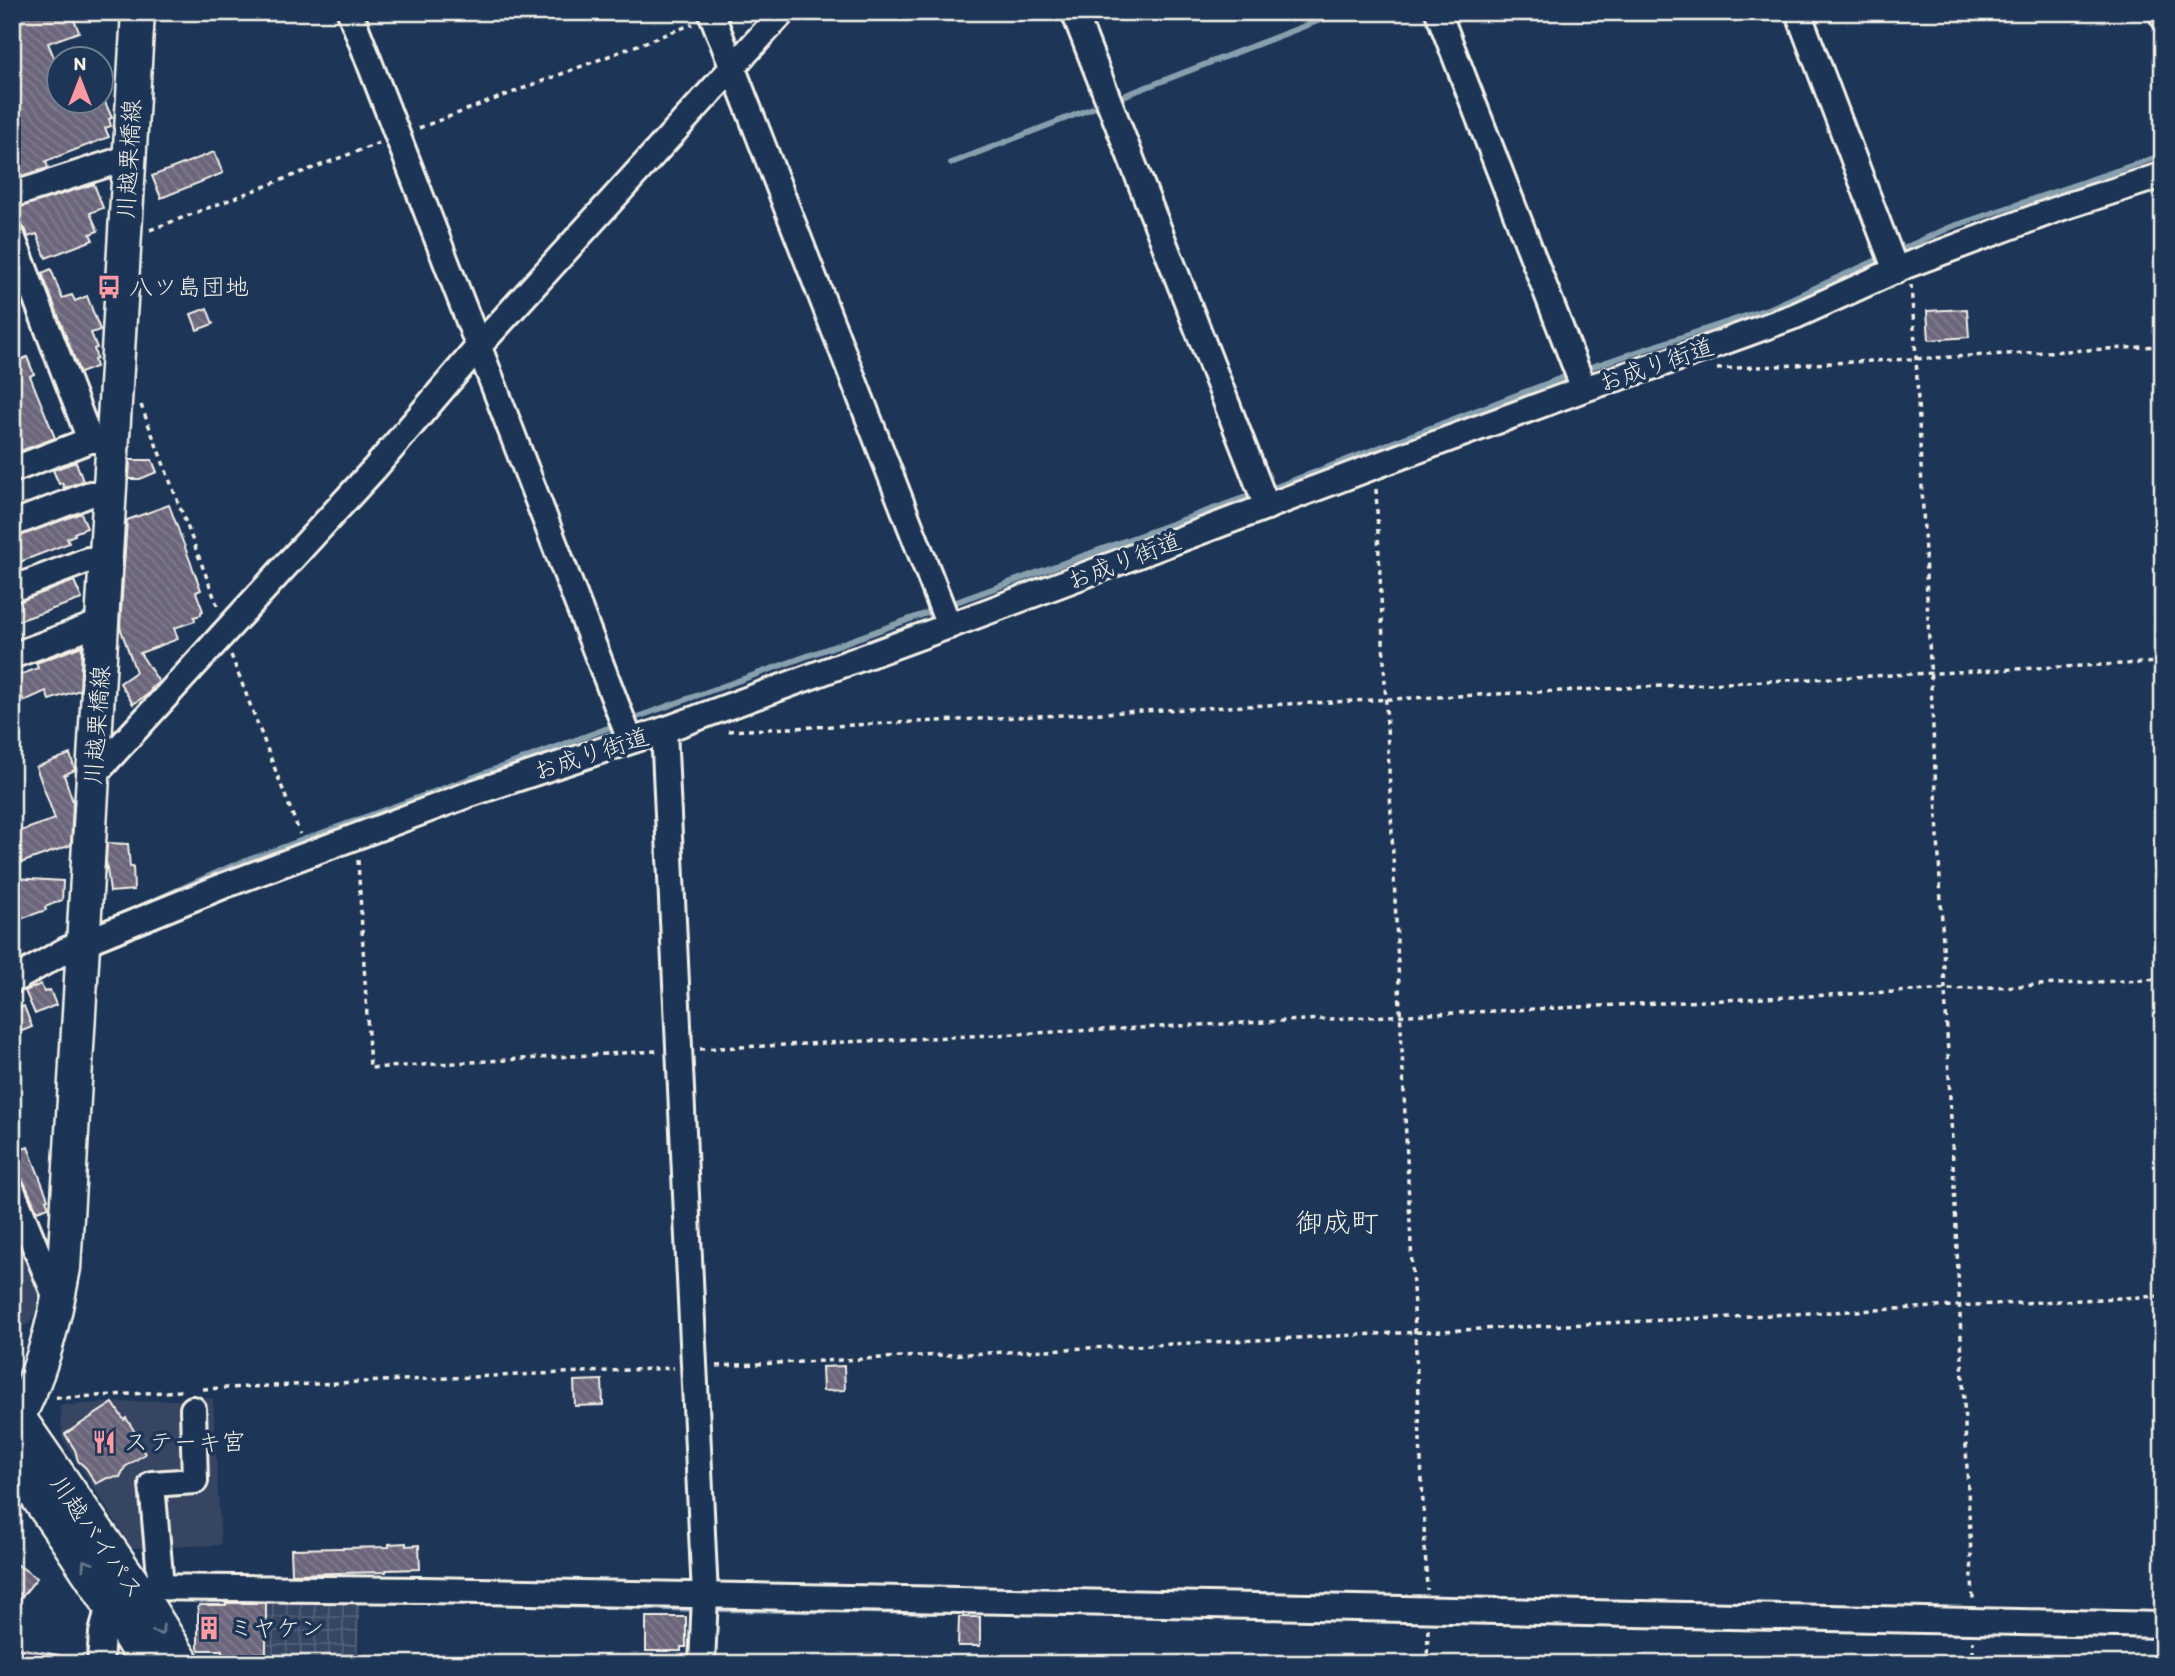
<svg xmlns="http://www.w3.org/2000/svg" width="2175" height="1676" viewBox="0 0 2175 1676" font-family="Itim,'Klee One',sans-serif">
  <style>
    .built { fill: #354462 }
    .industrial { fill: url(#industrial-grid) }
    .lines { fill: none; stroke-linecap: round; stroke-linejoin: round }
    .stream { stroke: #889fae; stroke-width: 6 }
    .building { fill: url(#building-back-hatch); stroke: #f4f1e8; stroke-width: 2 }
    .minor-casing { stroke: #f4f1e8; stroke-width: 30 }
    .major-casing { stroke: #f4f1e8; stroke-width: 37 }
    .highway-casing { stroke: #f4f1e8; stroke-width: 42 }
    .path { stroke: #f4f1e8; stroke-width: 3.5; stroke-dasharray: 5 5; stroke-linecap: butt }
    .minor { stroke: #1d3557; stroke-width: 24 }
    .major { stroke: #1d3557; stroke-width: 32 }
    .highway { stroke: #1d3557; stroke-width: 37 }
    .oneway { stroke: #68778a }
    .labels { text-anchor: middle; stroke-width: 7; stroke-linejoin: round; paint-order: stroke }
    .street-label { font-size: 24px; fill: #f4f1e8; stroke: #1d3557 }
    .poi-label { font-size: 24px; fill: #f4f1e8; stroke: #1d3557; text-anchor: start }
    .quarter-label { font-size: 28px; fill: #f4f1e8; stroke: #1d3557 }
  </style>
  <defs>
    <pattern id="industrial-grid" width="8" height="8" patternUnits="userSpaceOnUse" patternTransform="scale(1.75)"><rect width="8" height="8" fill="#354462"/><path d="M0 4h8M4 0v8" fill="none" stroke="#535f78"/></pattern>
    <pattern id="building-back-hatch" width="6" height="6" patternUnits="userSpaceOnUse" patternTransform="scale(1.75)"><rect width="6" height="6" fill="#6c667b"/><path d="M-1 5l2 2M0 0l6 6M5-1l2 2" fill="none" stroke="#827c8e"/></pattern>
  </defs>
  <rect width="100%" height="100%" fill="#1d3557"/>
  <filter id="ink" filterUnits="userSpaceOnUse"><feTurbulence type="fractalNoise" baseFrequency=".0143" numOctaves="2"/><feDisplacementMap in="SourceGraphic" scale="14" xChannelSelector="R" yChannelSelector="G"/><feConvolveMatrix kernelMatrix="1 2 1 2 8 2 1 2 1" color-interpolation-filters="sRGB"/></filter>
  <g filter="url(#ink)">
    <g class="built">
      <path d="M12,1208L40,1285L35,1314L29,1324L12,1328Z"/>
      <path d="M213,1398L221,1545L132,1548L62,1438L60,1405Z"/>
    </g>
    <path class="industrial" d="M224,1597L360,1599L357,1664H222Z"/>
    <g class="lines">
      <g class="stream">
        <path d="M1113,100L1341,12"/>
        <path d="M951,163L1103,104"/>
        <path d="M1896,252L1951,227L2163,155"/>
        <path d="M1582,370L1773,307L1886,256"/>
        <path d="M1268,490L1572,374"/>
        <path d="M948,605L1257,493"/>
        <path d="M629,720L938,609"/>
        <path d="M142,906L232,866L619,724"/>
        <path d="M561,1605L700,1609"/>
        <path d="M711,1609L938,1612"/>
      </g>
    </g>
    <g class="building">
      <path d="M12,12H71L79,32L48,43L60,72V102H105L112,118L109,119L111,126L105,128L109,137L46,161L48,168L15,178L12,171Z"/>
      <path d="M214,152L223,173L161,198L152,176Z"/>
      <path d="M94,184L103,208L90,213L98,231L90,234L93,240L46,258L37,234L28,237L26,230L19,223L14,209Z"/>
      <path d="M51,269L62,298L72,295L75,301L87,296L100,330L91,333L97,348L94,349L97,359L94,360L96,367L80,373L42,273Z"/>
      <path d="M207,308L213,324L197,330L191,314Z"/>
      <path d="M1967,309L1969,337L1929,340L1927,311Z"/>
      <path d="M27,357L34,374L30,376L55,438L12,454V363Z"/>
      <path d="M130,460H152L157,472L140,479H129Z"/>
      <path d="M76,462L83,481L64,488L62,483L59,484L53,470Z"/>
      <path d="M169,505L201,590L196,592L203,611L201,612V615L194,617L195,621L174,628L178,639L140,653L159,682L151,688L152,689L147,695L133,704L120,683L136,672L120,627L127,520Z"/>
      <path d="M81,513L87,528L74,533L75,535L67,538L69,543L12,565V539Z"/>
      <path d="M74,581L82,599L12,623V604Z"/>
      <path d="M82,646L80,690L49,700L46,691L24,701L22,697L12,702V678L38,668L36,663Z"/>
      <path d="M70,754L75,770L64,775L73,802L71,845L12,866V834L55,819L36,767Z"/>
      <path d="M107,843L128,844L130,867L133,866L134,890L110,892L106,861Z"/>
      <path d="M12,878L63,881L62,900L45,907L46,910L12,922Z"/>
      <path d="M41,984L44,992L50,990L56,1005L35,1014L25,991Z"/>
      <path d="M24,1006L32,1027L12,1035V1011Z"/>
      <path d="M28,1147L48,1199L46,1200L49,1207L37,1211L25,1184L21,1178L12,1175V1153Z"/>
      <path d="M844,1366L845,1390L823,1391L822,1367Z"/>
      <path d="M602,1380L603,1405L575,1406L574,1381Z"/>
      <path d="M113,1403L124,1420L126,1418L135,1432L133,1433L145,1454L125,1467L120,1477L107,1478L96,1484L86,1468L78,1461L75,1450L65,1434Z"/>
      <path d="M406,1543V1546L419,1545L420,1569L386,1570V1572L292,1574L291,1549L389,1547V1544Z"/>
      <path d="M12,1561L37,1578L12,1609Z"/>
      <path d="M226,1603H266V1653H255V1664H226V1660H222V1650H199L198,1648V1607L200,1605H226Z"/>
      <path d="M646,1617H686V1647H681V1651H646Z"/>
      <path d="M959,1617H980V1646H958Z"/>
      <path d="M12,1647L59,1655V1664H12Z"/>
    </g>
    <g class="lines">
      <g class="minor-casing">
        <g id="minor">
          <path d="M350,12L630,740"/>
          <path d="M711,12L949,626"/>
          <path d="M1074,12L1267,507"/>
          <path d="M1438,12L1584,389"/>
          <path d="M1798,12L1896,271"/>
          <path d="M2161,12L2163,17"/>
          <path d="M12,195L130,157"/>
          <path d="M12,236L90,440H113"/>
          <path d="M12,470L90,440"/>
          <path d="M12,524L90,494H110"/>
          <path d="M12,589L88,560H107"/>
          <path d="M12,656L103,622"/>
          <path d="M664,730L705,1596L702,1664"/>
          <path d="M94,775L375,468L479,346L783,12"/>
          <path d="M12,981L66,950L223,886L470,794L664,730L949,626L1375,466L1584,389L1682,357L1795,316L1905,266L2063,207L2163,175"/>
          <path d="M12,1190L58,1303"/>
          <path d="M133,1587L424,1590L1068,1602L2163,1625"/>
          <path d="M161,1587L152,1484L195,1481L193,1409"/>
          <path d="M100,1664L102,1633L110,1600"/>
        </g>
      </g>
      <g class="major-casing">
        <path id="major" d="M12,1429C40,1379 54,1324 64,1268L138,12"/>
      </g>
      <g class="highway-casing">
        <g id="highway">
          <path d="M12,1412L133,1587L181,1664"/>
          <path d="M12,1458C61,1525 106,1593 149,1664"/>
        </g>
      </g>
      <g class="path">
        <path d="M419,128L693,24"/>
        <path d="M150,230L379,143"/>
        <path d="M1911,285L1916,357L1973,1599"/>
        <path d="M1717,369L2163,346"/>
        <path d="M141,405L218,607"/>
        <path d="M1376,489L1427,1590"/>
        <path d="M231,655L300,834"/>
        <path d="M728,731L2163,662"/>
        <path d="M358,860L370,1068L657,1051"/>
        <path d="M700,1049L2163,979"/>
        <path d="M717,1366L2163,1296"/>
        <path d="M203,1389L674,1368"/>
        <path d="M56,1397L62,1398L181,1391"/>
        <path d="M1427,1664L1428,1629"/>
        <path d="M1973,1664V1641"/>
      </g>
      <use href="#minor" class="minor"/>
      <use href="#major" class="major"/>
      <use href="#highway" class="highway"/>
    </g>
    <defs><path id="oneway-chevron" d="M-2-3.5L2.5 0L-2 3.5" fill="none" stroke-width="1.6" stroke-linecap="round" stroke-linejoin="round" transform="scale(1.75)"/></defs>
    <g class="oneway">
      <use href="#oneway-chevron" transform="translate(86 1564) rotate(-124)"/>
      <use href="#oneway-chevron" transform="translate(160 1631) rotate(58)"/>
    </g>
  </g>
  <defs>
    <g id="bus-bare" transform="scale(1.89)"><path d="M-5-6H5V4H4V6H2V4H-2V6H-4V4H-5ZM-3.5-4V0h7V-4ZM-3.5 1.2v1.5H-2V1.2ZM2 1.2v1.5H3.5V1.2Z" fill="#ff9aa2" stroke="#1d3557" stroke-width="2.5" paint-order="stroke"/></g>
    <g id="restaurant-bare" transform="scale(1.89)"><path d="M-5-6h1v4h1v-4h1v4h1v-4h1v5L-1.5 .5V6h-2V.5L-5-1ZM5-6V6H3V1.5H1.5Q1.5-4 5-6Z" fill="#ff9aa2" stroke="#1d3557" stroke-width="2.5" paint-order="stroke"/></g>
    <g id="building-bare" transform="scale(1.89)"><path d="M-4-6H4V6H1V3H-1V6H-4ZM-2.5-4.3h1.7v1.8h-1.7ZM.8-4.3h1.7v1.8H.8ZM-2.5-1h1.7V.8h-1.7ZM.8-1h1.7V.8H.8Z" fill="#ff9aa2" stroke="#1d3557" stroke-width="2.5" paint-order="stroke"/></g>
  </defs>
  <g fill-rule="evenodd">
    <use href="#bus-bare" x="109" y="287"/>
    <use href="#restaurant-bare" x="104" y="1442"/>
    <use href="#building-bare" x="209" y="1628"/>
  </g>
  <g class="labels">
    <g class="street-label">
      <text transform="translate(129 159) rotate(-87)" y="8">川越栗橋線</text>
      <text transform="translate(1656 365) rotate(-19)" y="8">お成り街道</text>
      <text transform="translate(1124 561) rotate(-21)" y="8">お成り街道</text>
      <text transform="translate(97 725) rotate(-86)" y="8">川越栗橋線</text>
      <text transform="translate(591 754) rotate(-18)" y="8">お成り街道</text>
      <text transform="translate(97 1537) rotate(55)" y="8">川越バイパス</text>
    </g>
    <g class="poi-label">
      <text x="129" y="295">八ツ島団地</text>
      <text x="124" y="1450">ステーキ宮</text>
      <text x="229" y="1636">ミヤケン</text>
    </g>
    <g class="quarter-label">
      <text x="1337" y="1232">御成町</text>
    </g>
  </g>
  <rect width="2175" height="1676" fill="none" stroke="#1d3557" stroke-width="42"/>
  <rect x="21" y="21" width="2133" height="1634" fill="none" stroke="#f4f1e8" stroke-width="2.5" filter="url(#ink)"/>
  <g transform="translate(80 80)"><circle r="33" fill="#1d3557" stroke="#738091" stroke-width="2"/>
  <path d="M0-5L12 26L0 18L-12 26Z" fill="#ff9aa2"/>
  <text y="-10" font-size="19" font-weight="bold" text-anchor="middle" fill="#f4f1e8">N</text>
  </g>
</svg>
